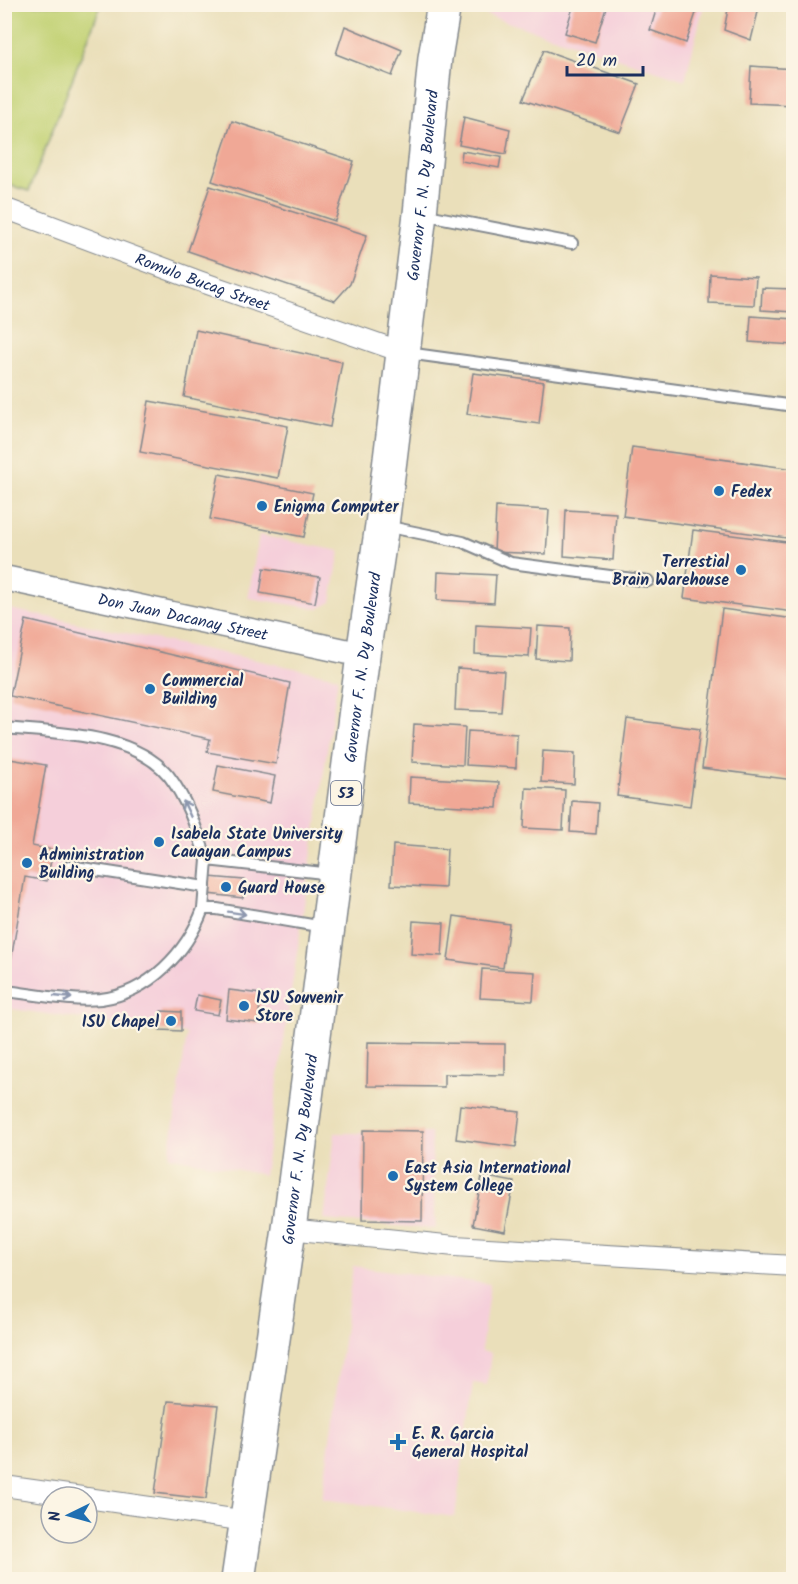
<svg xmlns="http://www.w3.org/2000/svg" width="798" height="1584" viewBox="0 0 798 1584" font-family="Kalam,sans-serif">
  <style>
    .built { fill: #f5cfda }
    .green { fill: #c2d274; stroke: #6e8069; stroke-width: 1.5 }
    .building { fill: #f0a896 }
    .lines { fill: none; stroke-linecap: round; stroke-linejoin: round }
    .service-casing { stroke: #82878c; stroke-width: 14 }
    .minor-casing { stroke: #82878c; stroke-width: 22 }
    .tertiary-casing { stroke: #82878c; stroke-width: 27 }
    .trunk-casing { stroke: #82878c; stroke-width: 36 }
    .service { stroke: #fff; stroke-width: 10 }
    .minor { stroke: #fff; stroke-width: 20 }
    .tertiary { stroke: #fff; stroke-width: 24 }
    .trunk { stroke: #fff; stroke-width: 33 }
    .oneway { stroke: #8d97ae }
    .poi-dot { fill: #1f6fb2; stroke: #fcf5e5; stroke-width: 2 }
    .labels { text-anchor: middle; stroke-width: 4.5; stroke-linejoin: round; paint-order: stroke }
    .shield { fill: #fcf5e5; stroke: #5e6a86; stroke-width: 1.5 }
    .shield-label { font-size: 15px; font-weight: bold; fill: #1b2f5e }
    .street-label { font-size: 16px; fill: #1b2f5e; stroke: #fcf5e5 }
    .poi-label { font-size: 16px; font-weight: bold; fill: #1b2f5e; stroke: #fcf5e5; text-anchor: start }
  </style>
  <rect width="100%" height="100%" fill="#fcf5e5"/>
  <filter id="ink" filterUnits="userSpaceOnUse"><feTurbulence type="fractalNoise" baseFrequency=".0167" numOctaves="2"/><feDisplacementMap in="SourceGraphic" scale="12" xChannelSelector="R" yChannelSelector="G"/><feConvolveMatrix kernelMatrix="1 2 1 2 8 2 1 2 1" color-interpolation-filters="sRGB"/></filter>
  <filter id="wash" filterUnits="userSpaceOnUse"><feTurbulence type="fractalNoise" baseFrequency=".008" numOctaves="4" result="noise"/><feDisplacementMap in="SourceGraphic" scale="24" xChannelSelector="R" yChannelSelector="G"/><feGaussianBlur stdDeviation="1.35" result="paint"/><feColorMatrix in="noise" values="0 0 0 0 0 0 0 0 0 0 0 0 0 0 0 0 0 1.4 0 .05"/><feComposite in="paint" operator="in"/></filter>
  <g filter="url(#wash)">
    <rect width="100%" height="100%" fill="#eadfba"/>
    <g class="built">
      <path d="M488,4L704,5L685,80L486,15Z"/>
      <path d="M259,535L340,551L331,602L319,609L248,598Z"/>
      <path d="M5,608L338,677L264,1175L169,1156L187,1034L5,1008Z"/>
      <path d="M335,1133H431L436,1229L324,1220Z"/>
      <path d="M353,1266L490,1284L481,1351L491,1353L487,1385L473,1383L455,1517L322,1499Z"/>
    </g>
    <path class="green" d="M4,5H101L29,191L5,184Z"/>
    <g id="blocks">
      <g class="building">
        <path d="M574,4H607L595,42L565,33Z"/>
        <path d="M658,4H699L686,43L650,30Z"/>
        <path d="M729,4H760L751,40L724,30Z"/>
        <path d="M345,26L402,50L392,76L336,54Z"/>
        <path d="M544,50L639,84L620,132L523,100Z"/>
        <path d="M751,66L794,69V105L749,103Z"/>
        <path d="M464,117L510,129L506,154L459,145Z"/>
        <path d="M232,121L354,161L335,221L212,181Z"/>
        <path d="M462,151L501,157L499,168L461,161Z"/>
        <path d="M210,186L367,235L350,284L335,301L188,251Z"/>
        <path d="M710,274L756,277L754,305L709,303Z"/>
        <path d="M762,288L794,289V312L761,310Z"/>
        <path d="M751,316L794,319V345L749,342Z"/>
        <path d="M196,330L342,362L330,427L184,397Z"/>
        <path d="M473,373L544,382L539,424L467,414Z"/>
        <path d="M149,401L288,426L278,478L140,452Z"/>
        <path d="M632,447L794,469V539L623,516Z"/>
        <path d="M219,474L313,493L304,537L210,519Z"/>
        <path d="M496,507L549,510L546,554L494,552Z"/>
        <path d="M566,510L616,513L613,560L564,556Z"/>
        <path d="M693,530L794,543V612L684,598Z"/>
        <path d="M264,568L320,577L315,603L260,593Z"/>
        <path d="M438,572L496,575L494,603L437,600Z"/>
        <path d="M722,609L794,619V780L702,768Z"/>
        <path d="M26,620L290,683L276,764L207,752L210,739L10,696Z"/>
        <path d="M476,625L531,628L529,657L475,654Z"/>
        <path d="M538,626L570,628L569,661L536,659Z"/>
        <path d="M4,637L11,638L5,661H4Z"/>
        <path d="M457,668L504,671L501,712L455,710Z"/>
        <path d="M627,719L700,729L690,806L617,796Z"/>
        <path d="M414,724L465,727L463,765L412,762Z"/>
        <path d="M468,731L517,734L516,768L466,765Z"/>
        <path d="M543,751L575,753L574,784L541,782Z"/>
        <path d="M4,758L46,765L32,846L53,850L47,881L25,877L10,966L4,965Z"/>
        <path d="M218,765L275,776L270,803L213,792Z"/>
        <path d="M410,777L499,782L497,808L409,803Z"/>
        <path d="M526,788L565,790L563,830L524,828Z"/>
        <path d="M572,801L598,803L596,834L570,832Z"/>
        <path d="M393,845L447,849L445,888L391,885Z"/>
        <path d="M209,877L244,880L243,898L208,894Z"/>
        <path d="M454,916L509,924L503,968L448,960Z"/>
        <path d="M413,921L444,923L442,956L411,954Z"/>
        <path d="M482,969L535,972L533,1001L480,998Z"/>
        <path d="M229,990L261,994L258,1023L226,1019Z"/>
        <path d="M197,995L221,1000L218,1015L194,1011Z"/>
        <path d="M161,1011L181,1012V1031L160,1030Z"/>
        <path d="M368,1042L505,1044V1075L444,1074V1087L367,1086Z"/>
        <path d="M460,1105L520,1112L516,1147L456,1139Z"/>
        <path d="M363,1130L423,1131L422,1221L362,1220Z"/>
        <path d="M482,1176L514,1182L505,1231L473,1225Z"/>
        <path d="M168,1401L218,1405L206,1499L155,1493Z"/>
      </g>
    </g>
  </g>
  <g filter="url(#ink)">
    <use href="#blocks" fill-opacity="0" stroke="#82878c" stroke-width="1.5"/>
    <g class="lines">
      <g class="service-casing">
        <g id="service">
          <path d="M422,214L572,243"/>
          <path d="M407,353L794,406"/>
          <path d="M385,526L463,542L511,563L648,581"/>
          <path d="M4,728C56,733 134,733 169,776C188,801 197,831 207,860L332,874"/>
          <path d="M69,866L205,887"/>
          <path d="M203,909L207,860"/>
          <path d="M4,991C35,994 70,1002 101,999C149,993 187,952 203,909H217L324,927"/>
        </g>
      </g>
      <g class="minor-casing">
        <g id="minor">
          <path id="s1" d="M4,208L199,281L402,352"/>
          <path d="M289,1229L455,1246L794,1266"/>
          <path d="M4,1486L82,1497"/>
          <path d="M87,1498L247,1521"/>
        </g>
      </g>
      <g class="tertiary-casing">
        <g id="tertiary">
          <path id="s2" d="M4,578L363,655"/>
        </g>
      </g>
      <g class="trunk-casing">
        <g id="trunk">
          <path id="s3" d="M238,1580L289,1229L363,655L382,525L420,214L435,58L444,4"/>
        </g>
      </g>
      <use href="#service" class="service"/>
      <use href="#minor" class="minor"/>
      <use href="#tertiary" class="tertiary"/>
      <use href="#trunk" class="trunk"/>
    </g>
    <defs><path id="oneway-shaft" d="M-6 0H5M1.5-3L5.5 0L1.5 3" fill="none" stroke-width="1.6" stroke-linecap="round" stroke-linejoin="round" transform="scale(1.5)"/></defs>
    <g class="oneway">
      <use href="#oneway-shaft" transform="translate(187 809) rotate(-115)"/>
      <use href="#oneway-shaft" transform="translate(237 913) rotate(9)"/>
      <use href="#oneway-shaft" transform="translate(63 997) rotate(6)"/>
    </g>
  </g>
  <g class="poi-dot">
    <circle cx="719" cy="491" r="6"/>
    <circle cx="262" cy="506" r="6"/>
    <circle cx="741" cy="570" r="6"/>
    <circle cx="150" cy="689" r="6"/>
    <circle cx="159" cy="842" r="6"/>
    <circle cx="27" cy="863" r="6"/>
    <circle cx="226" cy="887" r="6"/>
    <circle cx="244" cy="1006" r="6"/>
    <circle cx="171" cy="1021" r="6"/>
    <circle cx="393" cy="1176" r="6"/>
    <path d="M395 1433h6v6h6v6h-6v6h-6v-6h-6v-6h6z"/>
  </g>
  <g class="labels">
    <rect class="shield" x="331" y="781" width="30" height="24" rx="4.5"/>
    <g class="shield-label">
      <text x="346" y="798">53</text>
    </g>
    <g class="street-label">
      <text dy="6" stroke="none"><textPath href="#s3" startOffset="1407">Governor F. N. Dy Boulevard</textPath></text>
      <text dy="6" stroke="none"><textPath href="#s1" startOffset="212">Romulo Bucag Street</textPath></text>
      <text dy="6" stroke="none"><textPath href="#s2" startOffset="183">Don Juan Dacanay Street</textPath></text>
      <text dy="6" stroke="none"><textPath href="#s3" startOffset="921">Governor F. N. Dy Boulevard</textPath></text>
      <text dy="6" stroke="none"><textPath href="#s3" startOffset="435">Governor F. N. Dy Boulevard</textPath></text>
    </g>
    <g class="poi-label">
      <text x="731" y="497">Fedex</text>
      <text x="274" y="512">Enigma Computer</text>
      <text x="729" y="567" text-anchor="end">Terrestial<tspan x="729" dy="18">Brain Warehouse</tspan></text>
      <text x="162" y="686">Commercial<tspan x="162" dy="18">Building</tspan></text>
      <text x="171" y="839">Isabela State University<tspan x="171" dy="18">Cauayan Campus</tspan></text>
      <text x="39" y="860">Administration<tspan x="39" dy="18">Building</tspan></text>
      <text x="238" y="893">Guard House</text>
      <text x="256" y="1003">ISU Souvenir<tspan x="256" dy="18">Store</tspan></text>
      <text x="159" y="1027" text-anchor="end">ISU Chapel</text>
      <text x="405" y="1173">East Asia International<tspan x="405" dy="18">System College</tspan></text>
      <text x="412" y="1439">E. R. Garcia<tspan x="412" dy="18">General Hospital</tspan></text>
    </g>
  </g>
  <rect width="798" height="1584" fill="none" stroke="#fcf5e5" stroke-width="24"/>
  <g transform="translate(69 1515) rotate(265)"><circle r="28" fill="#fcf5e5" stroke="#a2a6af" stroke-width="1.5"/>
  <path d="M0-4.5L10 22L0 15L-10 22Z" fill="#1f6fb2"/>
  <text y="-9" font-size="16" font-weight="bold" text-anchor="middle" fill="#1b2f5e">N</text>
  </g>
  <path d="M567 66v9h76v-9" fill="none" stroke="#1b2f5e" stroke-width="3"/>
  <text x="576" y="66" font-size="18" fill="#1b2f5e" stroke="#fcf5e5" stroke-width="4.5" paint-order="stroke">20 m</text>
</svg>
